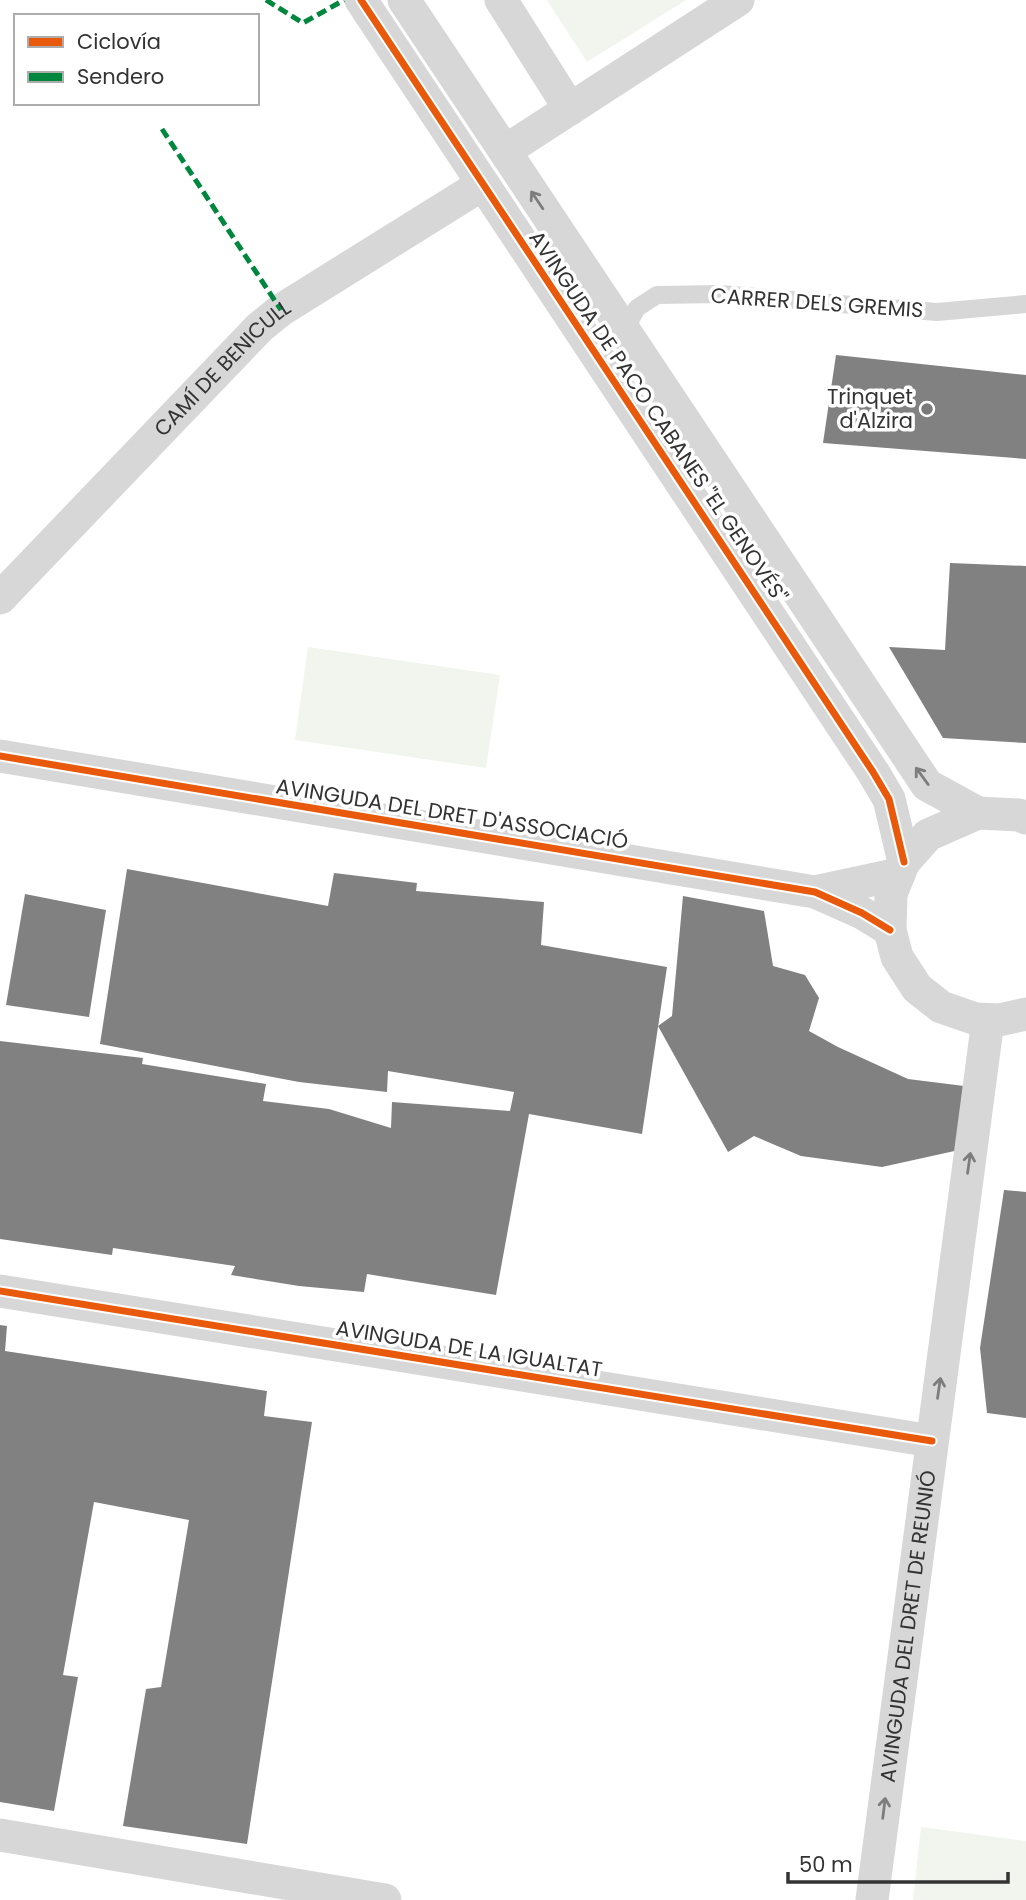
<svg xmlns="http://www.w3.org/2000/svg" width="1026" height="1900" viewBox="0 0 1026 1900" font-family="Poppins,sans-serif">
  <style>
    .green { fill: #f1f5ed }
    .building { fill: #818181 }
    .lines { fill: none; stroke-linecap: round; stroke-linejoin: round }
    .service { stroke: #d7d7d7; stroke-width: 18 }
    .minor { stroke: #d7d7d7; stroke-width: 33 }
    .quiet { stroke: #00873e; stroke-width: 5; stroke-dasharray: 10 5; stroke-linecap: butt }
    .cycleway-casing { stroke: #fff; stroke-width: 11 }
    .cycleway { stroke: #e8590c; stroke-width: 7 }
    .oneway { stroke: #7d7d7d }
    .poi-dot { fill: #7a7a7a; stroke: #fff; stroke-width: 2.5 }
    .labels { text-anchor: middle; stroke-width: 7; stroke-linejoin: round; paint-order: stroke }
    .street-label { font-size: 21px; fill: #333; stroke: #fff }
    .poi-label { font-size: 21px; fill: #333; stroke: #fff; text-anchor: end }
  </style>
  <rect width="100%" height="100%" fill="#fff"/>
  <g class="green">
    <path d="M547,0H686L587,62Z"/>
    <path d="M308,647L500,675L486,768L295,740Z"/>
    <path d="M921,1827L1026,1841V1900H913Z"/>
  </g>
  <g class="building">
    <path d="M836,355L1026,375V459L823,443Z"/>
    <path d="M950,563L1026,566V743L943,738L889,647L945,650Z"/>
    <path d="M127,869L328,906L334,873L417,883L416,891L544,902L541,945L667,967L642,1134L529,1114L496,1295L367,1274L364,1292L299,1286L231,1275L235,1266L113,1248L112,1255L0,1239V1041L143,1058L142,1064L266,1084L263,1101L329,1109L391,1128L392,1102L510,1111L514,1092L388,1071L387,1092L299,1082L100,1044Z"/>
    <path d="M25,894L106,910L89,1017L6,1005Z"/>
    <path d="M683,896L764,911L773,966L805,975L819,998L809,1031L838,1047L908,1079L964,1086L959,1150L882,1167L801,1156L754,1136L728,1152L658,1026L672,1016Z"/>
    <path d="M1004,1190L1026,1192V1418L987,1413L980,1348Z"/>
    <path d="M0,1325L7,1326L5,1351L267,1391L264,1416L312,1422L247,1844L123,1826L146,1689L161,1687L189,1520L94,1502L63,1675L78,1677L54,1811L0,1802Z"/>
  </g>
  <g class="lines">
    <path class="service" d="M624,331L637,308L657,295L720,294L937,312L1026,304"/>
    <g class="minor">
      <path d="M361,0L873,772L889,799L904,862"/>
      <path d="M404,0L927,785L978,813"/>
      <path d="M501,0L570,109"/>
      <path d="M505,151L738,0"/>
      <path id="s1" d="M0,598L260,327L281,310L483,184"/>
      <path d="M0,756L815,892L862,913L890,930"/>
      <path d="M1026,818L1019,815L978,813L928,835L904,862L899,874L891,894L890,930L897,957L917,988L941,1007L976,1019L999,1020L1026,1014"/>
      <path d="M815,892L899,874"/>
      <path d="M0,1291L932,1441"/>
      <path d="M0,1835L385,1900"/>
      <path id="s2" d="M872,1900L988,1020"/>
    </g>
    <g class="quiet">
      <path d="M266,0L303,23L344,0"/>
      <path d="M162,129L281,310"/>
    </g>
    <g class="cycleway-casing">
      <g id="cycleway">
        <path d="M361,0L873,772L889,799L904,862"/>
        <path d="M0,756L815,892L862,913L890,930"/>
        <path d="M0,1291L932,1441"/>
      </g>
    </g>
    <use href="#cycleway" class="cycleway"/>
  </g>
  <defs><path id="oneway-shaft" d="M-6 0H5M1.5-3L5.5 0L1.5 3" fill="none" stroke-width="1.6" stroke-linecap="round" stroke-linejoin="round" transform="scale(1.75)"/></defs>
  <g class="oneway">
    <use href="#oneway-shaft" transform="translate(537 200) rotate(-124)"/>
    <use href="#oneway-shaft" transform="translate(922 776) rotate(-126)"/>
    <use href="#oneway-shaft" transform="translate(969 1163) rotate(-82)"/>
    <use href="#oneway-shaft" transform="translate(939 1388) rotate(-82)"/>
    <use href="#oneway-shaft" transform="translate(884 1808) rotate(-83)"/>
  </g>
  <circle class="poi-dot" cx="927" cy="409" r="7"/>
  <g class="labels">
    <g class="street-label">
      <text transform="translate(817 303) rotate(4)" y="7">CARRER DELS GREMIS</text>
      <text dy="7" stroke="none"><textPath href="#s1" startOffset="320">CAMÍ DE BENICULL</textPath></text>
      <text transform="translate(658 417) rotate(56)" y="7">AVINGUDA DE PACO CABANES "EL GENOVÉS"</text>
      <text transform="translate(452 814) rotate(9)" y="7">AVINGUDA DEL DRET D'ASSOCIACIÓ</text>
      <text transform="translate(469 1349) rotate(9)" y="7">AVINGUDA DE LA IGUALTAT</text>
      <text dy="7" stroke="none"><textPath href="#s2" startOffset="276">AVINGUDA DEL DRET DE REUNIÓ</textPath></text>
    </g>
    <g class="poi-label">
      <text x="913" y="404">Trinquet<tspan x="913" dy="24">d'Alzira</tspan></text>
    </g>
  </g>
  <rect x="14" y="14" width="245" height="91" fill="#ffffff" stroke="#adadad" stroke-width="2"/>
  <rect x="28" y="37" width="35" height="10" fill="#e8590c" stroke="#adadad" stroke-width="2"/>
  <text x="77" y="49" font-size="21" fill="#333333">Ciclovía</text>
  <rect x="28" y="72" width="35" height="10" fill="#00873e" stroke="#adadad" stroke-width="2"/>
  <text x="77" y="84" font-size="21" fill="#333333">Sendero</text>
  <path d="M788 1872v10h220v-10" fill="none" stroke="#333333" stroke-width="3.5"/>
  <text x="799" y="1872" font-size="21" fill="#333333" stroke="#ffffff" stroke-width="5" paint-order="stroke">50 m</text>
</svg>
